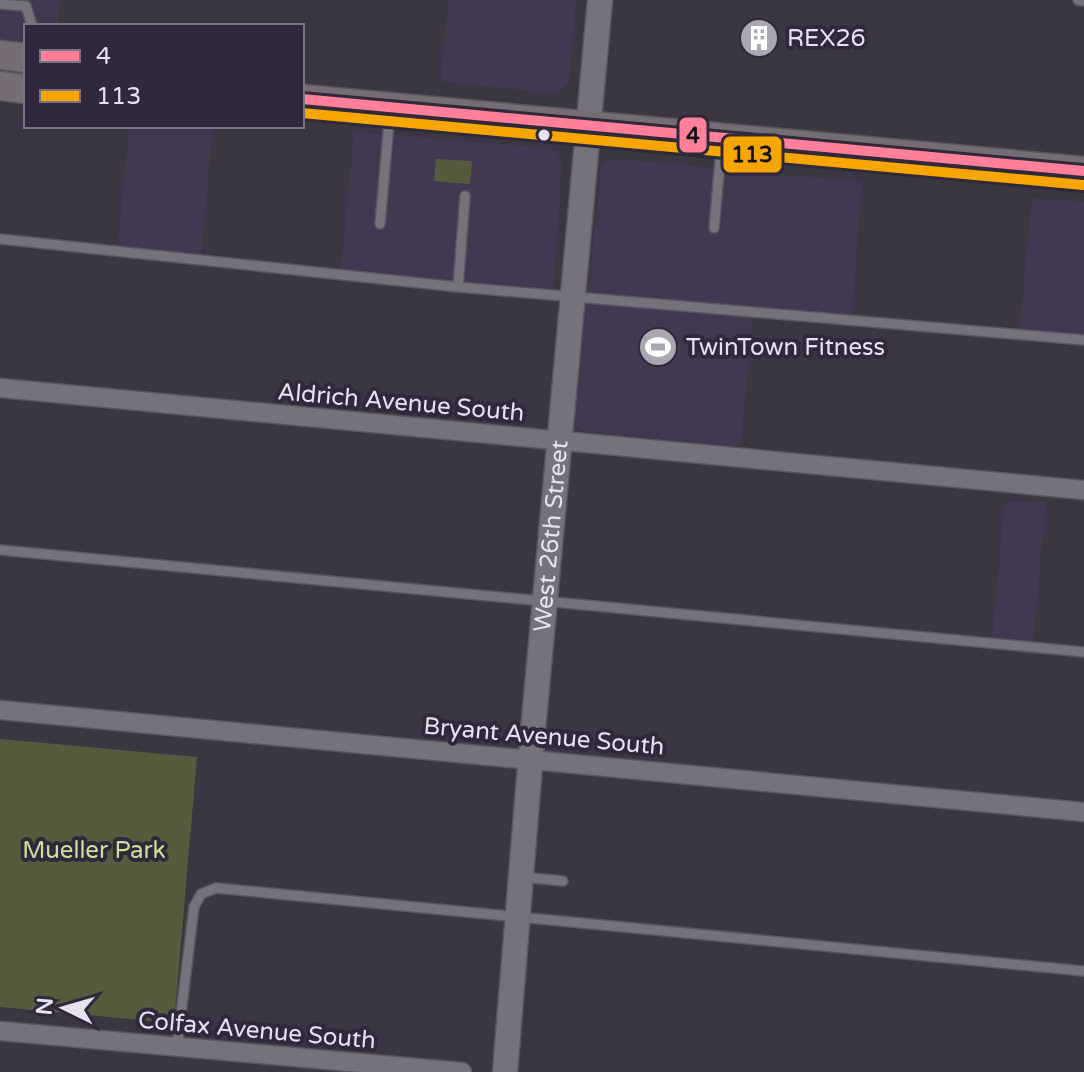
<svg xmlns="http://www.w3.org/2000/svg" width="1084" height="1072" viewBox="0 0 1084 1072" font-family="'Varela Round',sans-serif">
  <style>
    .built { fill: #423951 }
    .green { fill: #565b3e }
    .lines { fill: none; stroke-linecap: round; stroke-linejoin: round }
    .lane-casing { stroke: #595660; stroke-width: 12 }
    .street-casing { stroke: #595660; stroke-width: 21 }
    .secondary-casing { stroke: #595660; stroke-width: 27 }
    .primary-casing { stroke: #595660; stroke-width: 31 }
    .lane { stroke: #76727c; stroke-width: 9 }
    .street { stroke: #76727c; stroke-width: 18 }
    .secondary { stroke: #76727c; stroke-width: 24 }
    .primary { stroke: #756c74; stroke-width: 28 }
    .bus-1-casing { stroke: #30293b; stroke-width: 16 }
    .bus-2-casing { stroke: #30293b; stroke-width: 16 }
    .bus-1 { stroke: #ff8098; stroke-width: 10 }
    .bus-2 { stroke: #f7a600; stroke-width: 10 }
    .bus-dot { fill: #e6e2ee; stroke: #30293b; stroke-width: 3 }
    .labels { text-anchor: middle; stroke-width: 8; stroke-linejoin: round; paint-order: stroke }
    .poi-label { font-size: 24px; fill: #e6e2ee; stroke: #30293b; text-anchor: start }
    .street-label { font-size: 24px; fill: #e6e2ee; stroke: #30293b }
    .park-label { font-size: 24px; fill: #d0df98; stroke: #30293b }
    .line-badge { stroke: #30293b; stroke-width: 3 }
    .pale-badge-label { font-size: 22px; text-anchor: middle; font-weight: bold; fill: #111 }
  </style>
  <rect width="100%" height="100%" fill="#3b3742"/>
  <g class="built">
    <path d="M0,0H60L57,26H26V44L0,42Z"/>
    <path d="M448,0H576L569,82L562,90L551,93L441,81Z"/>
    <path d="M129,126H213L201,254L118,246Z"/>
    <path d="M354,132L549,148L558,154L562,165L553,289L341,269Z"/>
    <path d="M618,159L862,182L851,323L754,313L740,446L584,431L577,427L575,417L601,168L607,160Z"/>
    <path d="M1032,198L1084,202V342L1019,335Z"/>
    <path d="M1005,502H1046L1033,642L992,638Z"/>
  </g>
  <g class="green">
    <path d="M436,159L472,161L470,184L434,181Z"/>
    <path d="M0,739L197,757L174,1023L0,1007Z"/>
  </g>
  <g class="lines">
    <g class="lane-casing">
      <g id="lane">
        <path d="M1078,0L1084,1"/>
        <path d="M0,4L26,6L32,26"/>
        <path d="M380,224L390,111"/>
        <path d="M714,228L722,140"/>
        <path d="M0,239L458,287L1084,340"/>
        <path d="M458,287L465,196"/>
        <path d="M0,550L1084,652"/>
        <path d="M522,877L563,881"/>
        <path d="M177,1047L194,907L201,894L216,888L1084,971"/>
      </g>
    </g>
    <g class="street-casing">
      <g id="street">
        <path d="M0,388L1084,490"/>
        <path d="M0,710L1084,812"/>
        <path d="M0,1031L462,1072"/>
      </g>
    </g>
    <g class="secondary-casing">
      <g id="secondary">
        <path id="s1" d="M505,1072L532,741L600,0"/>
      </g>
    </g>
    <g class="primary-casing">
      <g id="primary">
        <path d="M0,55L26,58"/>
        <path d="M0,86L26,89"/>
        <path d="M302,99L1084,171"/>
      </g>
    </g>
    <use href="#lane" class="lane"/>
    <use href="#street" class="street"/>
    <use href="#secondary" class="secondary"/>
    <use href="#primary" class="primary"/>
    <g class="bus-1-casing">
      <path id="bus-1" d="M302,99L1084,171"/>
    </g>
    <g class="bus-2-casing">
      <path id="bus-2" d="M302,113L1083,185"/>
    </g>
    <use href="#bus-1" class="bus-1"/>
    <use href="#bus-2" class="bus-2"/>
  </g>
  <defs>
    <g id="building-disc" transform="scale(2)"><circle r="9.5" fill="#aaa6b2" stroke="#30293b"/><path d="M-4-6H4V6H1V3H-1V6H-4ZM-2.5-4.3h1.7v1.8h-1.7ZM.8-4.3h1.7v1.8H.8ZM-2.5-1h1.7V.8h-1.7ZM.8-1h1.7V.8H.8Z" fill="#fff"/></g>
    <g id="stadium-disc" transform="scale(2)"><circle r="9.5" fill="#aaa6b2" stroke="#30293b"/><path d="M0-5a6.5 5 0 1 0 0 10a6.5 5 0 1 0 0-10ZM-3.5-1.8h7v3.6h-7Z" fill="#fff"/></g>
  </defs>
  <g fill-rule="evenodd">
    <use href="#building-disc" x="759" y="38"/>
    <use href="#stadium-disc" x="658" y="347"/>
  </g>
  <circle class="bus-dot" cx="544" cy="135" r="7"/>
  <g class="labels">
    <g class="poi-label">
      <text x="787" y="46">REX26</text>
      <text x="686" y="355">TwinTown Fitness</text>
    </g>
    <g class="street-label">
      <text transform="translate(401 402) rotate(5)" y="8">Aldrich Avenue South</text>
      <text dy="8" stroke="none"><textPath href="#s1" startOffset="538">West 26th Street</textPath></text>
      <text transform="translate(544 736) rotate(5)" y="8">Bryant Avenue South</text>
      <text transform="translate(257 1030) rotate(5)" y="8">Colfax Avenue South</text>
    </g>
    <g class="park-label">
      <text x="94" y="858">Mueller Park</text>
    </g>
  </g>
  <g class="line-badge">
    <rect x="678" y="116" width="30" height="38" rx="8" fill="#ff8098"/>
    <rect x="722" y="135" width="61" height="39" rx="8" fill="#f7a600"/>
  </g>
  <g class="pale-badge-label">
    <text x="693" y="143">4</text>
    <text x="752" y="162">113</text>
  </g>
  <rect x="24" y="24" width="280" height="104" fill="#30293b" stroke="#797383" stroke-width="2"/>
  <rect x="40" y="50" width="40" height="12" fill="#ff8098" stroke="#797383" stroke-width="2"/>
  <text x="96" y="64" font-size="24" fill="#e6e2ee">4</text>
  <rect x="40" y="90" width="40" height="12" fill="#f7a600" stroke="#797383" stroke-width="2"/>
  <text x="96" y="104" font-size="24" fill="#e6e2ee">113</text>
  <g transform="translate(64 1008) rotate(275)" stroke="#30293b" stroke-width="6" paint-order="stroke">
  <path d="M0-6L14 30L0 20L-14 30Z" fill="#e6e2ee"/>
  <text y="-12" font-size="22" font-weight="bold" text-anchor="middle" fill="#e6e2ee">N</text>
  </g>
</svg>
